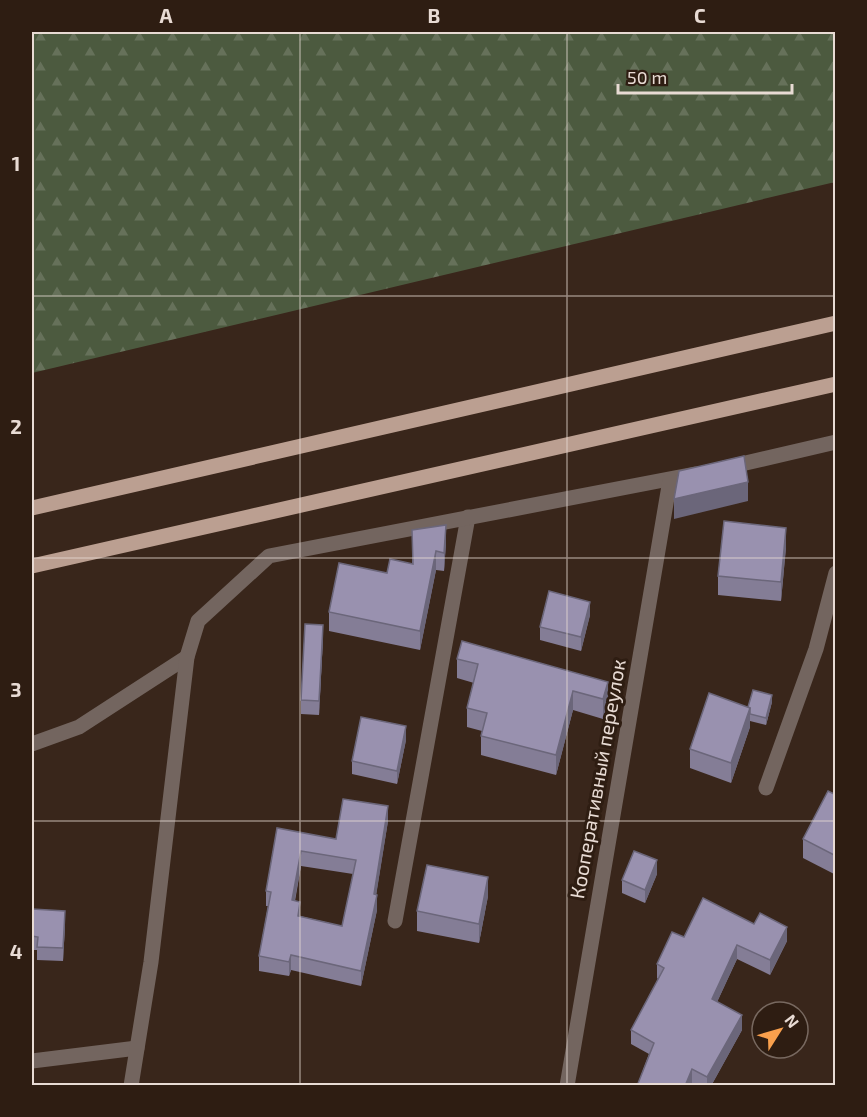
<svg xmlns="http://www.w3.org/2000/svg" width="867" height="1117" viewBox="0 0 867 1117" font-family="'Exo 2',sans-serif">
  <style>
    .forest { fill: url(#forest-firs) }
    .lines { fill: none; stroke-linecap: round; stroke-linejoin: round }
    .minor { stroke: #73655f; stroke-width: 15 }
    .primary { stroke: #bb9f91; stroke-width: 15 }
    .wall { fill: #847d96; fill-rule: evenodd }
    .shaded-wall { fill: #6b667a }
    .building { fill: #9991af; stroke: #6b667a; stroke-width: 1.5; fill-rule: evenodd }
    .grid { fill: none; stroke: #e8dbd4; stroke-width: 1.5; stroke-opacity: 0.55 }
    .labels { text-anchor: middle; stroke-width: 6; stroke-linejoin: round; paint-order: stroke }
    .street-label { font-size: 20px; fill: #e8dbd4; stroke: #2e1d12 }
    .neatline { fill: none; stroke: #e8dbd4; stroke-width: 2 }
    .grid-label { font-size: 20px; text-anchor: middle; font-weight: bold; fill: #e8dbd4 }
  </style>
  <defs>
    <pattern id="forest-firs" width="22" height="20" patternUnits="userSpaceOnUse" patternTransform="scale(1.5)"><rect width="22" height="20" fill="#4c5a3f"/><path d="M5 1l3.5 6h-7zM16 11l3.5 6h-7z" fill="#66715a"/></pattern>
  </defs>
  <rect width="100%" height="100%" fill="#39261b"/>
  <path class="forest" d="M32,32H835V182L32,373Z"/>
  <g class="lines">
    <g class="minor">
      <path d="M724,468L836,442"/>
      <path d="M32,744L79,727L187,657"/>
      <path d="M766,788L816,649L836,573"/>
      <path d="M395,921L468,517"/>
      <path d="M32,1061L137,1048"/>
      <path d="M131,1086L151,962L187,657L198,621L269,556L695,474"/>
      <path d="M567,1086L670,480"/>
    </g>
    <g class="primary">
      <path d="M32,508L836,323"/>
      <path d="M32,566L836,384"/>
    </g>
  </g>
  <g class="wall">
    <path d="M412,530L446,543L444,571L436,570L420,650L329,631V612L387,573L412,564Z"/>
    <path d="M786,547L781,601L718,595V576Z"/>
    <path d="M590,615L581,651L540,640V627Z"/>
    <path d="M323,638L319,715L301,714V700Z"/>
    <path d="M462,641L608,701L603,719L573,710L556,775L481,755V736L482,731L467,727V708L474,683L457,678V659Z"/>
    <path d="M772,702L766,725L750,721V727L731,783L690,768V749L748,707Z"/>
    <path d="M406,740L397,784L352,774V761Z"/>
    <path d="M836,795V875L803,858V839Z"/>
    <path d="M388,821L376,895L377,910L361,986L291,970L289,976L259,971V956L268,906H266V891L277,828L336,839ZM301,866L353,874L342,926L300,916L295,901Z"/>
    <path d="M657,874L645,903L622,893V880Z"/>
    <path d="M488,896L479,943L417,931V911Z"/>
    <path d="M32,909L65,925L63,961L37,960V950H32Z"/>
    <path d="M684,937L787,941L770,975L737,959L717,1002L742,1030L711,1086H697L692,1083L691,1086H637L649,1054L631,1044V1030L658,979L657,978V964Z"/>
  </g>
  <g class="shaded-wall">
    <path d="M748,482V501L674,519V499Z"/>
    <path d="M446,525V543L444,571V553Z"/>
    <path d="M786,528V547L781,601V582Z"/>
    <path d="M436,551V570L420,650V631Z"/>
    <path d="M590,602V615L581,651V637Z"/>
    <path d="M323,625V638L319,715V701Z"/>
    <path d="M608,682V701L603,719V699Z"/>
    <path d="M573,691V710L556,775V755Z"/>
    <path d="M772,695V702L766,725V718Z"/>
    <path d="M750,708V727L731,783V763Z"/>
    <path d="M406,726V740L397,784V771Z"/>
    <path d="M388,806V821L374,909V894Z"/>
    <path d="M301,851V866L292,915V900Z"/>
    <path d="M657,860V874L645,903V890Z"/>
    <path d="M488,877V896L479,943V924Z"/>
    <path d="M377,895V910L361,986V971Z"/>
    <path d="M300,902V916H298Z"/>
    <path d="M65,911V925L63,961V948Z"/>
    <path d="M787,927V941L770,975V960Z"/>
    <path d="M737,945V959L712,1013V999Z"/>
    <path d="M291,955V970L289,976V962Z"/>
    <path d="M742,1015V1030L711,1086H707V1077Z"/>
    <path d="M692,1069V1083L691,1086H685Z"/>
  </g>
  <g class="building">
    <path d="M744,456L748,482L674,499L679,471Z"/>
    <path d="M724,521L786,528L781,582L718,576Z"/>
    <path d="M446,525L444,553L436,551L420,631L329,612L339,563L387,573L390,559L413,564L412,530Z"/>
    <path d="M549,591L590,602L581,637L540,627Z"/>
    <path d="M305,624L323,625L319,701L301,700Z"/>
    <path d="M462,641L608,682L603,699L573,691L556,755L481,736L487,713L467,708L478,664L457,659Z"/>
    <path d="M753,690L772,695L766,718L750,714V708L748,707Z"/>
    <path d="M709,693L750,708L731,763L690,749Z"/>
    <path d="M361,717L406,726L397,771L352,761Z"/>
    <path d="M828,791L836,795V856L803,839Z"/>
    <path d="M343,799L388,806L374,894L377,895L361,971L291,955L289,962L259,956L271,892L266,891L277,828L336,839ZM301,851L356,860L342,926L298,916L300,902L292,900Z"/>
    <path d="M634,851L657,860L645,890L622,880Z"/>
    <path d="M427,865L488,877L479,924L417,911Z"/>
    <path d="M703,898L754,924L760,913L787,927L770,960L737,945L712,999L742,1015L707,1077L692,1069L685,1086H637L654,1043L631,1030L664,968L657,964L672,932L684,937Z"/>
    <path d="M32,909L65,911L63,948L37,947L38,937L32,936Z"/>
  </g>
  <path class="grid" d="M300,32V1086M567,32V1086M32,296H836M32,558H836M32,821H836"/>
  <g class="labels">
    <g class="street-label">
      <text transform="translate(598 779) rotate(-80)" y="7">Кооперативный переулок</text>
    </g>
  </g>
  <rect width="867" height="1117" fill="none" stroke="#2e1d12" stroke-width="66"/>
  <g transform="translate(780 1030) rotate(53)"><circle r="28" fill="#2e1d12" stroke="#786960" stroke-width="1.5"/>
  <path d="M0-4.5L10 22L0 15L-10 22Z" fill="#f9a04d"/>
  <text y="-9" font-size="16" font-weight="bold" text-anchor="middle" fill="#e8dbd4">N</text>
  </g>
  <path d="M618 84v9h174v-9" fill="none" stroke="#e8dbd4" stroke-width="3"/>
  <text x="627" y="84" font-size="18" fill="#e8dbd4" stroke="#2e1d12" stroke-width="4.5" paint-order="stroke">50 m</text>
  <rect x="33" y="33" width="801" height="1051" class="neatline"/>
  <g class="grid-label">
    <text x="166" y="23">A</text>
    <text x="434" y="23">B</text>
    <text x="700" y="23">C</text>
    <text x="16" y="171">1</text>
    <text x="16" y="434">2</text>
    <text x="16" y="697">3</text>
    <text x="16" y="959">4</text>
  </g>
</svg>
